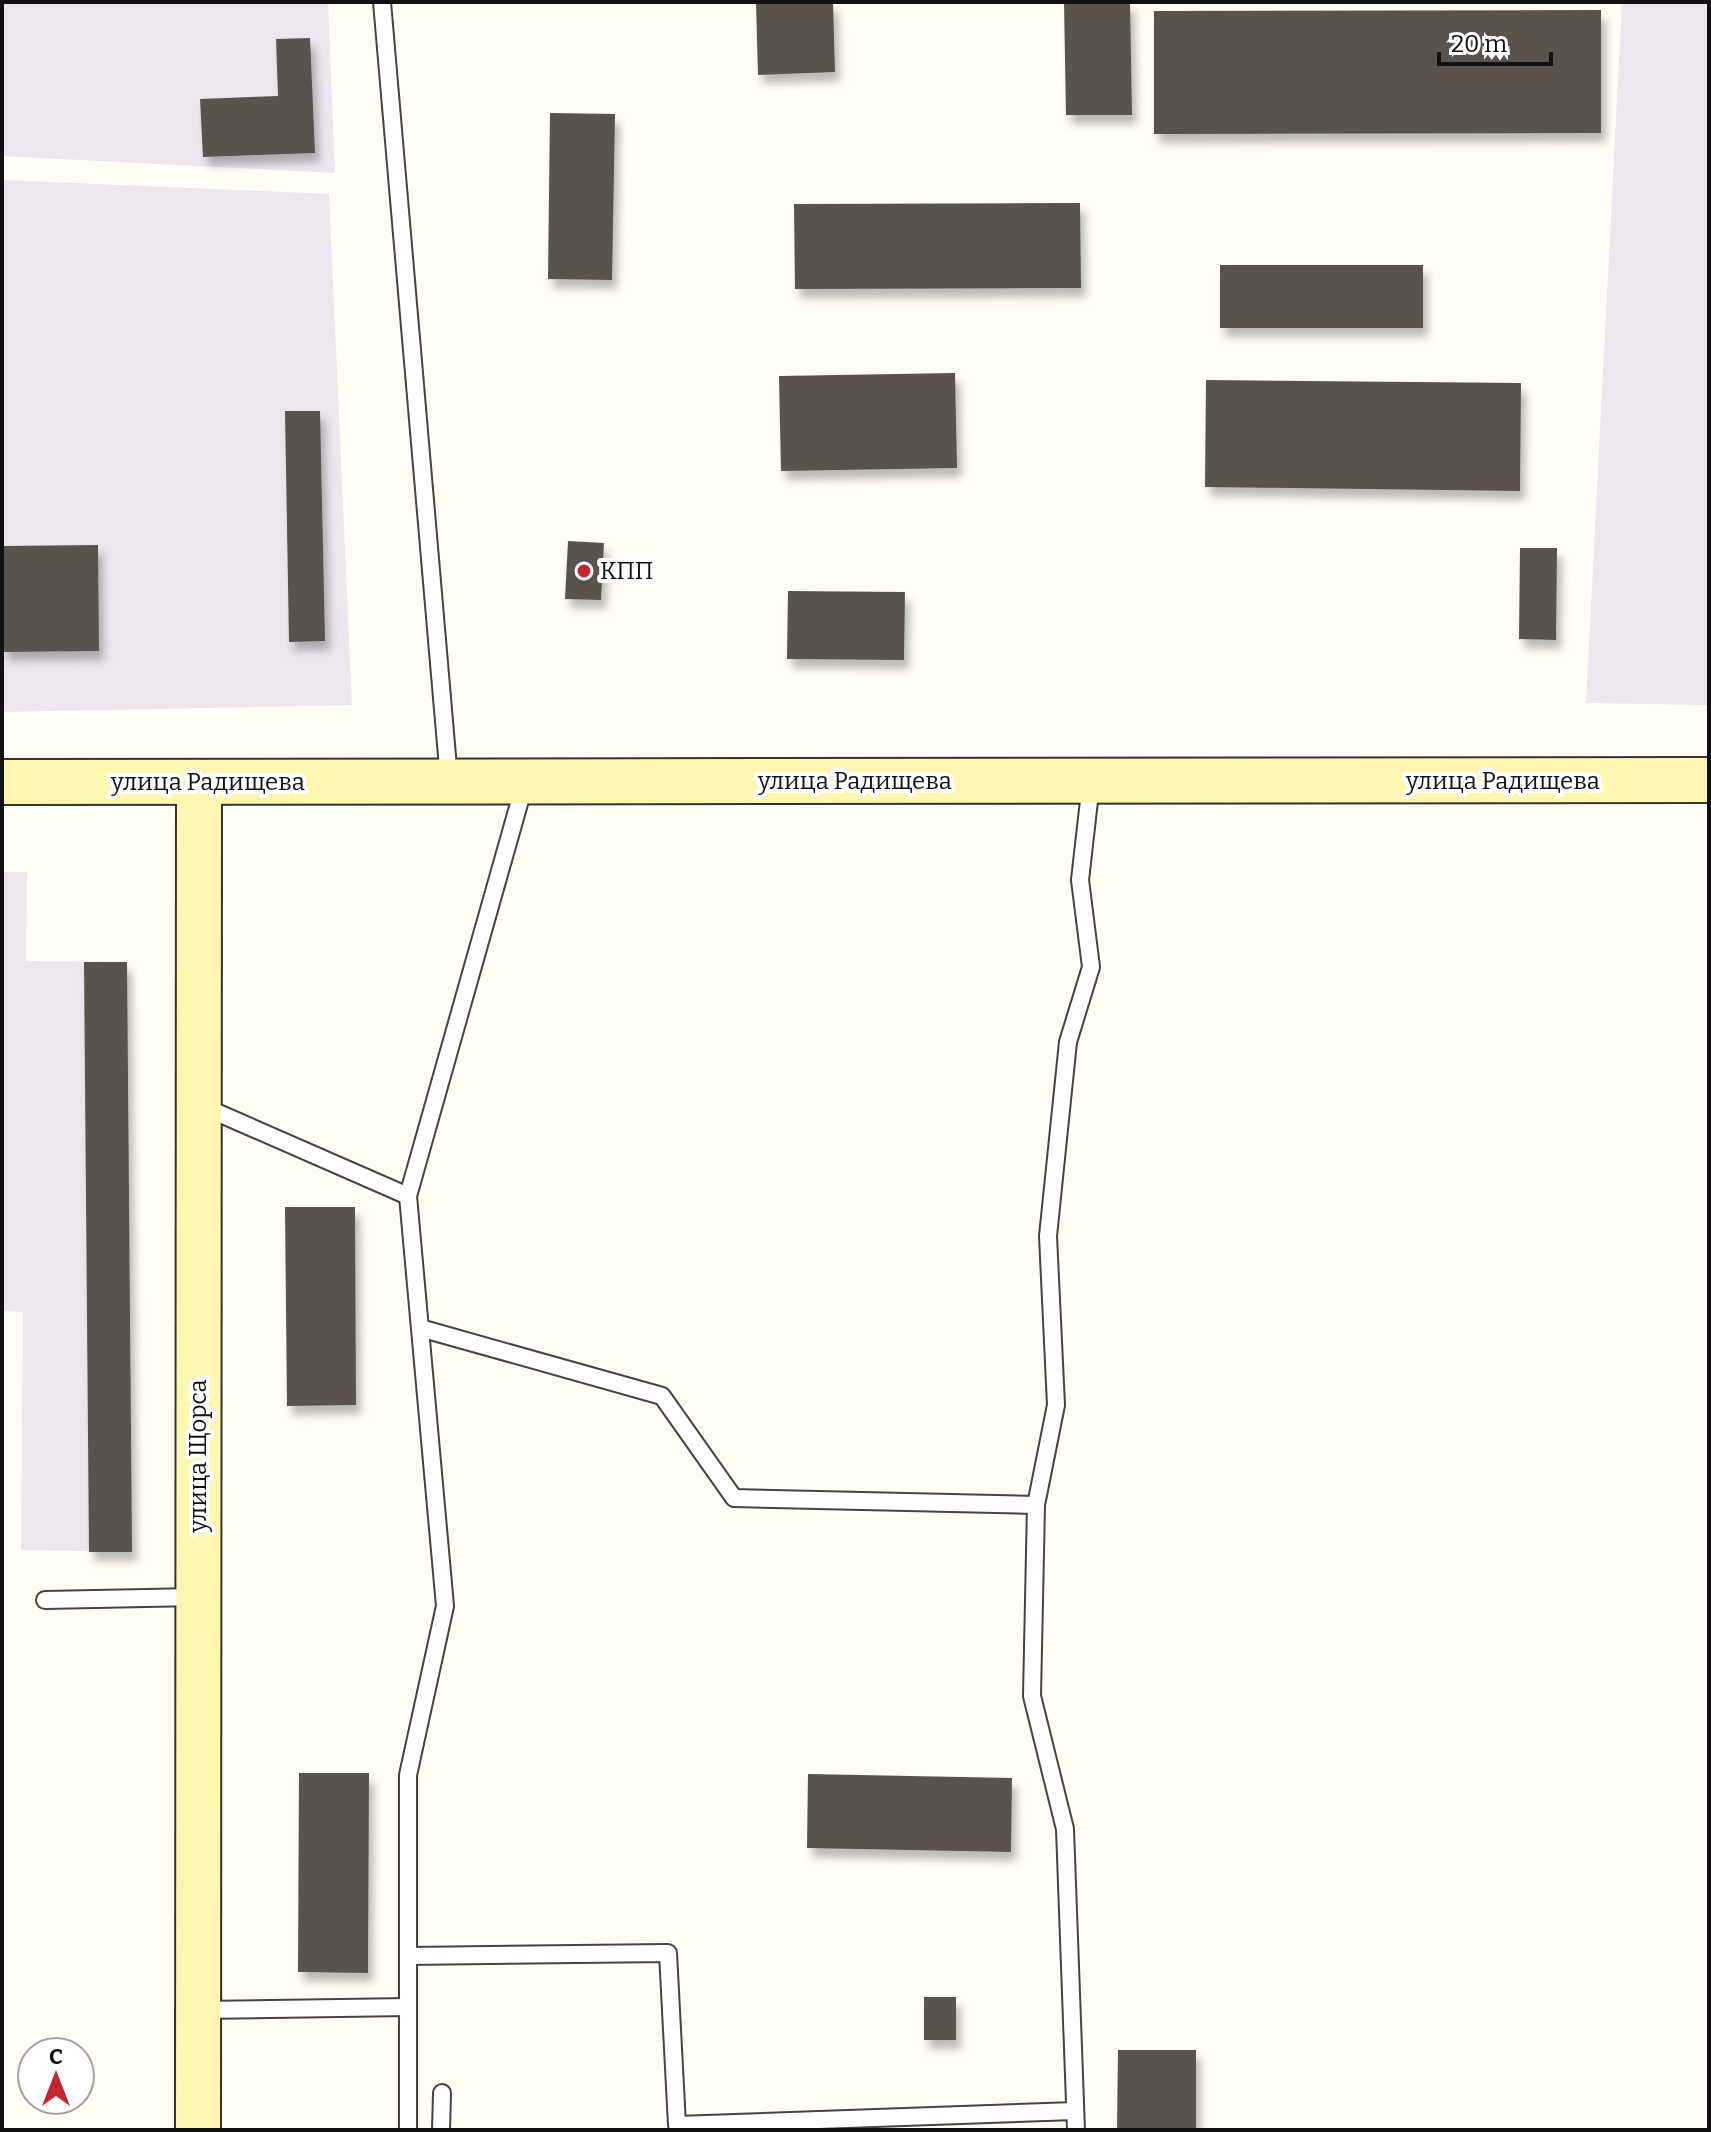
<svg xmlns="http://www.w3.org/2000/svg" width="1711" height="2132" viewBox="0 0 1711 2132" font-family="Bitter,serif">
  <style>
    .industrial { fill: #eee6ef }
    .building { fill: #5a524d; filter: url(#shadow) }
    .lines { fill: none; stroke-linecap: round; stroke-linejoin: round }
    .lane-casing { stroke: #444; stroke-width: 20 }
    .secondary-casing { stroke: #333; stroke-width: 48 }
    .lane { stroke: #fff; stroke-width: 16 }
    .secondary { stroke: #fff6b0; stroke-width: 44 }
    .poi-dot { fill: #c4262e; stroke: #fff; stroke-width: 3 }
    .labels { text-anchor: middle; stroke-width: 8; stroke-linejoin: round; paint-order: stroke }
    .poi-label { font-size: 24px; fill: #111; stroke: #fff; text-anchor: start }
    .street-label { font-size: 24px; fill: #111; stroke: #fff }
  </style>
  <defs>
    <filter id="shadow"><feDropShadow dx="5" dy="9" stdDeviation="4" flood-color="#0004"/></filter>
  </defs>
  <rect width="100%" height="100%" fill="#fffdf5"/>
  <g class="industrial">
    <path d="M2,2H328L335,173L2,156Z"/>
    <path d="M1622,2H1709V705L1586,703Z"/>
    <path d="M2,180L329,194L352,705L2,712Z"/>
    <path d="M2,872H27L26,961L127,962L132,1552L21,1550L23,1312L2,1311Z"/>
  </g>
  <g class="building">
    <path d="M756,2H833L835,72L758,75Z"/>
    <path d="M1064,2H1130L1132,115H1066Z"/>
    <path d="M1601,10V133L1154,134V11Z"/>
    <path d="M310,38L315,153L203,157L200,99L278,96L276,39Z"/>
    <path d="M550,113L615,114L612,280L548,279Z"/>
    <path d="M1080,203L1081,288L795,289L794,204Z"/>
    <rect x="1220" y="265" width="203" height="63"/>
    <path d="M955,373L957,468L781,471L779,376Z"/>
    <path d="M1206,380L1521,383L1520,491L1205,487Z"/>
    <path d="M285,411H320L325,641L289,642Z"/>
    <path d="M568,541L604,543L601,600L565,599Z"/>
    <path d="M98,545L99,651L2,652V546Z"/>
    <path d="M1520,548H1557L1556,640L1519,639Z"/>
    <path d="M788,591L905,592L904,660L787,659Z"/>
    <path d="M84,962H127L132,1552H89Z"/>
    <path d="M285,1207H355L356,1405L287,1406Z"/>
    <path d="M299,1773H369L368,1973L298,1972Z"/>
    <path d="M808,1774L1012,1778L1011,1852L807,1848Z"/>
    <rect x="924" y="1997" width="32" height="43"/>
    <path d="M1118,2050H1196V2130H1117Z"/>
  </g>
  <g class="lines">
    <g class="lane-casing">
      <g id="lane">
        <path d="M382,2L449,779"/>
        <path d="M200,1105L408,1196"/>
        <path d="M420,1328L662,1396L734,1498L1036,1505L1032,1696L1065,1829L1076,2130"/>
        <path d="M1036,1505L1056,1405L1048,1236L1068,1042L1091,967L1080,880L1091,783"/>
        <path d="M45,1600L196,1597"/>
        <path d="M408,1956L668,1953L677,2125L1075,2111"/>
        <path d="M199,2010L408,2007"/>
        <path d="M408,2130V1775L445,1606L408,1196L524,786"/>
        <path d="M441,2130L442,2093"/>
      </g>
    </g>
    <g class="secondary-casing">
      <g id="secondary">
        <path d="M2,782L1709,780"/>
        <path d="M198,2130L199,782"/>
      </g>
    </g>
    <use href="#lane" class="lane"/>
    <use href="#secondary" class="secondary"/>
  </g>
  <circle class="poi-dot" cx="584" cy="571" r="8"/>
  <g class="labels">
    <g class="poi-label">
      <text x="600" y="579">КПП</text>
    </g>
    <g class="street-label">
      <text x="855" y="789">улица Радищева</text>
      <text x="1503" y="789">улица Радищева</text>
      <text x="208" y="790">улица Радищева</text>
      <text transform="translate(198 1456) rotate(-90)" y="8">улица Щорса</text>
    </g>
  </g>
  <rect width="1711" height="2132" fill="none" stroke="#111111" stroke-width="8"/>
  <g transform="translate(56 2076)"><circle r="38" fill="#ffffff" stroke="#a0a0a0" stroke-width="2"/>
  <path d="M0-6L14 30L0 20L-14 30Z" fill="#c4262e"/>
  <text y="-12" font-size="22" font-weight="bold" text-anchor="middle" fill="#111111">С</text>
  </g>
  <path d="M1439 52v12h112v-12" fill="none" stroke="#111111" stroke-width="4"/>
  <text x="1451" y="52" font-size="24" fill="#111111" stroke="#ffffff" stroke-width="6" paint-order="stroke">20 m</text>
</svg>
